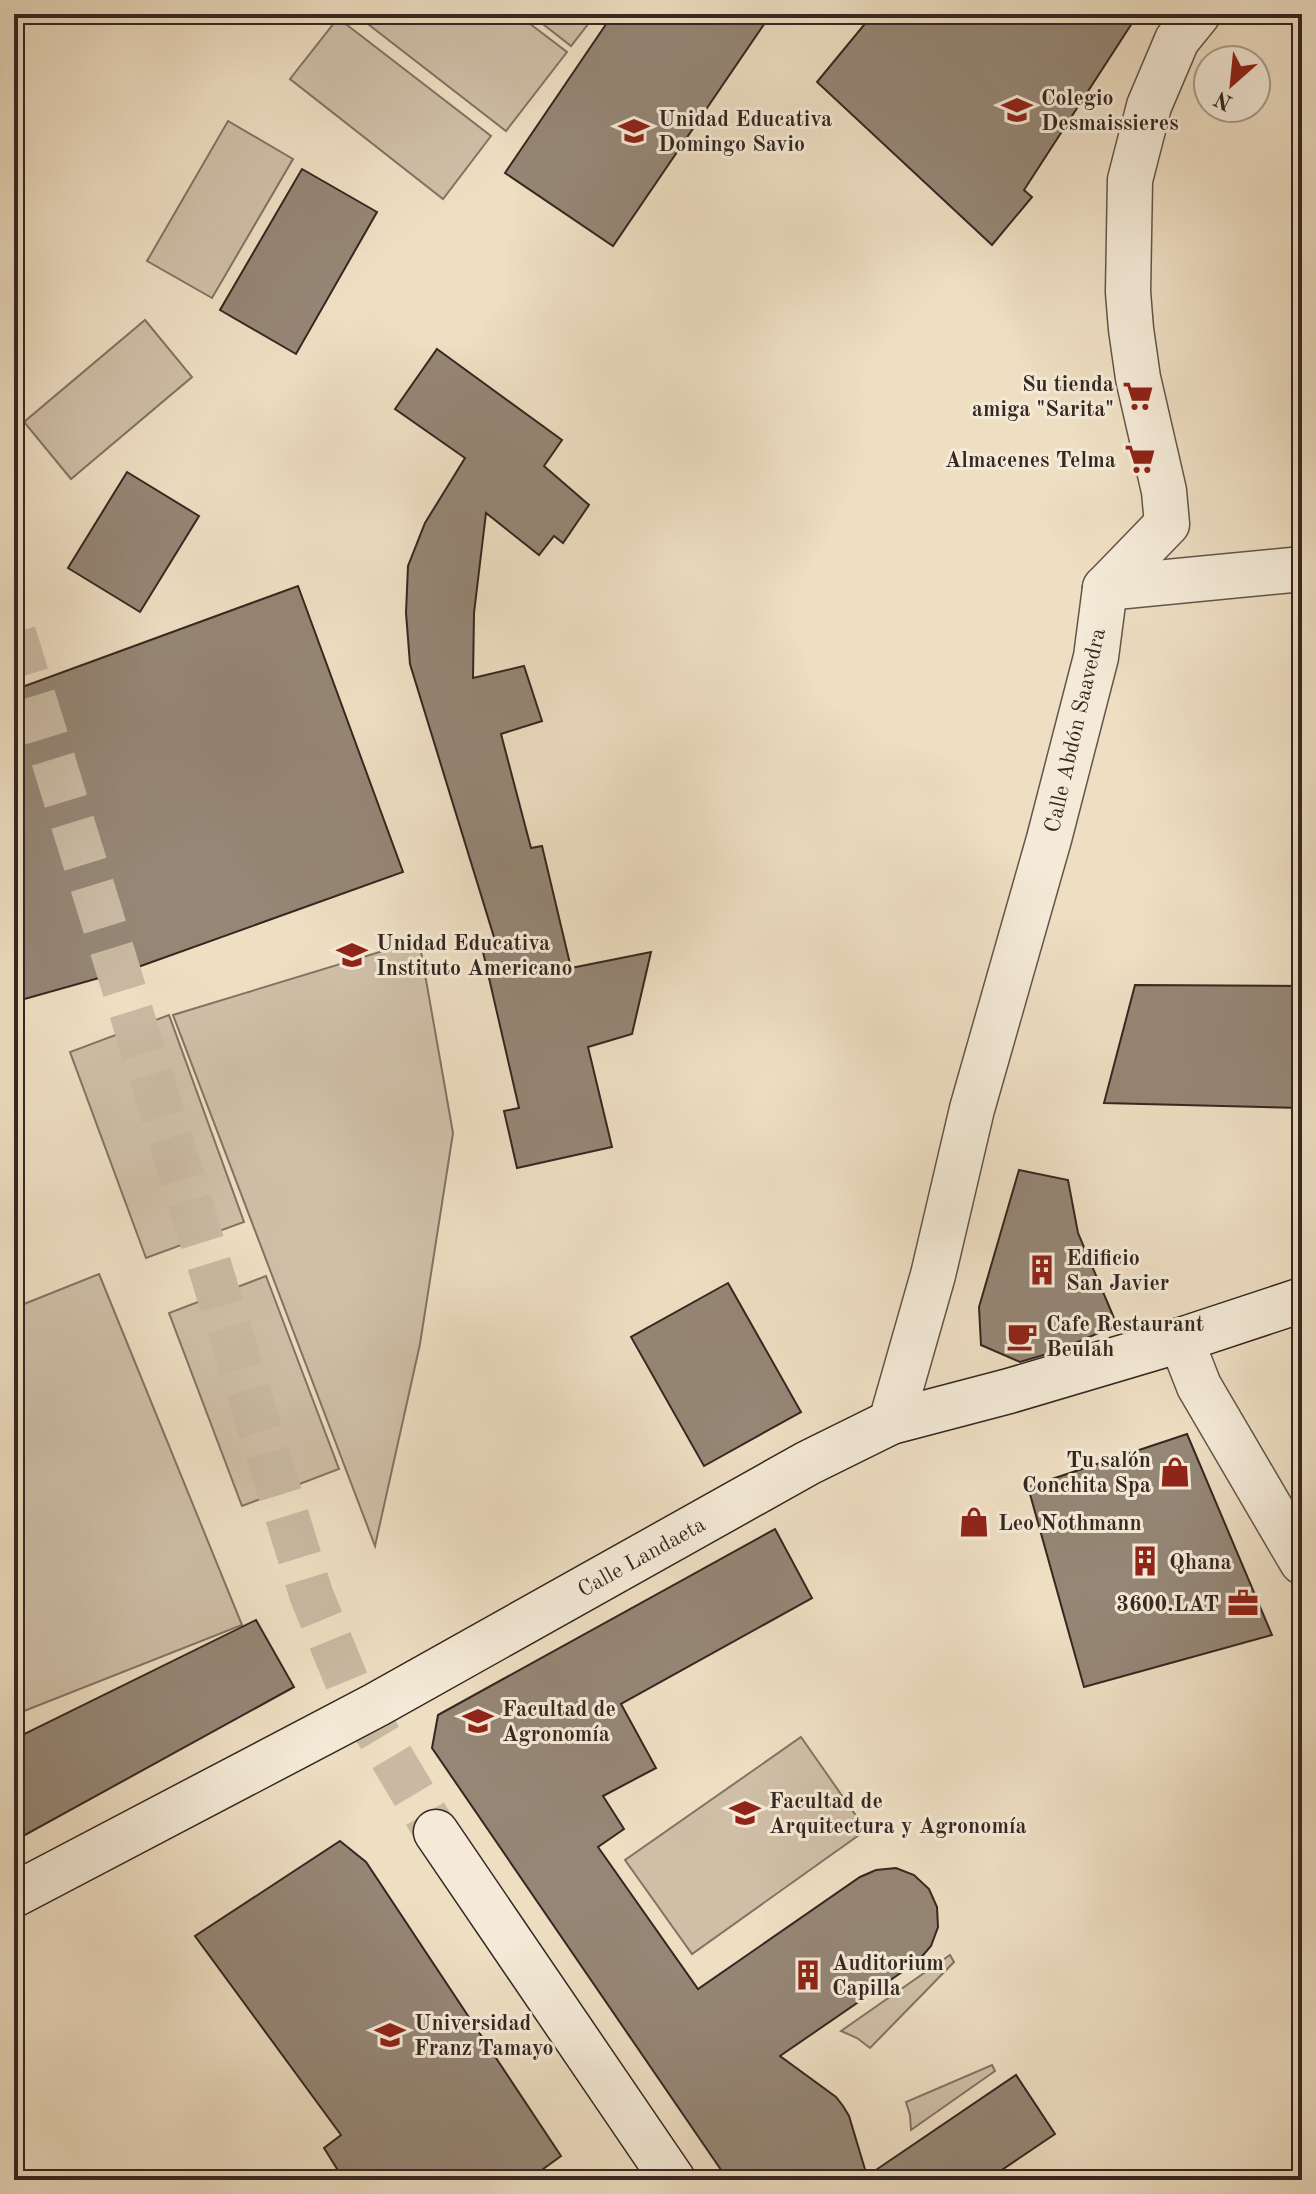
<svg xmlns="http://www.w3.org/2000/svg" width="1316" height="2194" viewBox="0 0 1316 2194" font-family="'Old Standard TT',serif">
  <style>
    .green { fill: #cfbfa7; stroke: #827364; stroke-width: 2 }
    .building { fill: #958675; stroke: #352721; stroke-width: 2 }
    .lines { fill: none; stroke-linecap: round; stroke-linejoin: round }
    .secondary-tunnel { stroke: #c9b9a2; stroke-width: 44; stroke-dasharray: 44 22; stroke-linecap: butt }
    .minor-casing { stroke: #635549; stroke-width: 47 }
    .secondary-casing { stroke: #352721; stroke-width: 47 }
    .minor { stroke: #f4ead7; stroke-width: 44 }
    .secondary { stroke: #f4ead7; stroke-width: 44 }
    .labels { text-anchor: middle; stroke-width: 6; stroke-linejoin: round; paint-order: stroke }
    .poi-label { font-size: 22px; font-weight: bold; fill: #352721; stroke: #f4ead7; text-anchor: start }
    .street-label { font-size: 22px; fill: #352721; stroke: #f4ead7 }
  </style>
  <rect width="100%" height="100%" fill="#eedec2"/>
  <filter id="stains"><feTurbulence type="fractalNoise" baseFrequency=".0025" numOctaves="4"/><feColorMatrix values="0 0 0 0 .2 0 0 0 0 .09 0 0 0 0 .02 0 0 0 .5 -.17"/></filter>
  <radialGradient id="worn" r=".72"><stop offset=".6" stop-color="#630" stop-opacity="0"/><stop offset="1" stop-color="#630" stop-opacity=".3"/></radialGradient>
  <g class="green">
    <path d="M355,14H517L567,52L506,131Z"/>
    <path d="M530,14H596L571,46Z"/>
    <path d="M338,18L491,136L443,199L290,79Z"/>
    <path d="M228,121L293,159L212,298L147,261Z"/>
    <path d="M145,320L192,377L71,479L24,422Z"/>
    <path d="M419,940L453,1133L420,1344L375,1546L173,1015Z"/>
    <path d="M169,1015L244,1222L146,1258L70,1052Z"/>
    <path d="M99,1274L242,1625L14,1715V1308Z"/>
    <path d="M266,1276L339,1469L242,1506L169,1313Z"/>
    <path d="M801,1737L866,1830L692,1954L625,1860Z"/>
    <path d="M950,1955L954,1962L870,2048L857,2038L841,2031Z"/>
    <path d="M992,2065L995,2071L911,2130L910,2115L906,2102Z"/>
  </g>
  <g class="building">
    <path d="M613,14H771L613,246L505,173Z"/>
    <path d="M873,14H1138L1024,190L1032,197L992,245L817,82Z"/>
    <path d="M302,169L377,212L296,354L220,310Z"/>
    <path d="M437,349L562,440L544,466L589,505L563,543L554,536L539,555L486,513L474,613L473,678L524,666L542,721L501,734L531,848L542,846L571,968L651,952L632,1034L588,1047L612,1147L517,1168L504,1111L519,1108L483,952L497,947L410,664L406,613L408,566L425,523L465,458L395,409Z"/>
    <path d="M127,472L199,516L140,612L68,568Z"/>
    <path d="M298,586L403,872L138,967L14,1002V690Z"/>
    <path d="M1135,985L1302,986V1108L1104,1103Z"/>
    <path d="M1019,1170L1068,1180L1078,1233L1117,1325L1057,1351L1020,1362L981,1345L979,1307Z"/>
    <path d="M728,1283L801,1412L704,1466L631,1337Z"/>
    <path d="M1187,1434L1272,1635L1084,1687L1028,1487Z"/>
    <path d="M775,1529L812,1598L621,1704L656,1768L603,1796L624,1829L598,1847L698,1989L860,1877L876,1870L896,1868L914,1875L929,1889L937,1907L938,1927L931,1946L918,1961L780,2056L836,2097L843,2106L849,2116L867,2176L1016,2075L1055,2134L987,2180H728L432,1748L438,1715Z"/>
    <path d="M256,1620L294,1687L14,1841V1739Z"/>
    <path d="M340,1841L366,1862L561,2156L528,2180H344L324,2148L341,2135L195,1936Z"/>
  </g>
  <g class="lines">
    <path class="secondary-tunnel" d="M14,633L311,1594L348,1684L436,1832"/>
    <g class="minor-casing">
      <g id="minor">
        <path d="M1105,588L1302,569"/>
        <path d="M1181,1340L1199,1386L1302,1562"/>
        <path d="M891,1422L933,1275L972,1109L1049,839L1096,657L1105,588L1167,524L1164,491L1138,378L1131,329L1128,292L1130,180L1149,106L1177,40L1198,14"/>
      </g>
    </g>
    <g class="secondary-casing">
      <g id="secondary">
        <path d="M436,1832L673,2180"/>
        <path d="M14,1895L376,1705L808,1463L891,1422L1009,1391L1181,1340L1302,1300"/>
      </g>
    </g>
    <use href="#minor" class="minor"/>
    <use href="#secondary" class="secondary"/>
  </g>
  <defs>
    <g id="school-bare" transform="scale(2.4)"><path d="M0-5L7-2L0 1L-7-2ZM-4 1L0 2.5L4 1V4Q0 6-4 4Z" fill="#8f2418" stroke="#f4ead7" stroke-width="2.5" paint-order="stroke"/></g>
    <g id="supermarket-bare" transform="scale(2.4)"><path d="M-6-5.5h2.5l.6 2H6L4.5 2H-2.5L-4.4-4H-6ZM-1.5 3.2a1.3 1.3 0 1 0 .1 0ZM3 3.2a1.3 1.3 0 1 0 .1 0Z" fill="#8f2418" stroke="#f4ead7" stroke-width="2.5" paint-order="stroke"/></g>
    <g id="building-bare" transform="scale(2.4)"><path d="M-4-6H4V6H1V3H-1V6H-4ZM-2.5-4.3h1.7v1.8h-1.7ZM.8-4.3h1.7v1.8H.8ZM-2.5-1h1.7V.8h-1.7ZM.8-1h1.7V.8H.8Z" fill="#8f2418" stroke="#f4ead7" stroke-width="2.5" paint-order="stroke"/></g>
    <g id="cafe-bare" transform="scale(2.4)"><path d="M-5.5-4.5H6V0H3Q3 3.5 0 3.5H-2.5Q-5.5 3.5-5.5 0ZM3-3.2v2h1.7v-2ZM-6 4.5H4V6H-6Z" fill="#8f2418" stroke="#f4ead7" stroke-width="2.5" paint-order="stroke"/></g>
    <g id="shop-bare" transform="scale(2.4)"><path d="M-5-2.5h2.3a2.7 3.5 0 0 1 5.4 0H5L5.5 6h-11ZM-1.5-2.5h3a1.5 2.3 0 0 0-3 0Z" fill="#8f2418" stroke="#f4ead7" stroke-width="2.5" paint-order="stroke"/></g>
    <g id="office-bare" transform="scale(2.4)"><path d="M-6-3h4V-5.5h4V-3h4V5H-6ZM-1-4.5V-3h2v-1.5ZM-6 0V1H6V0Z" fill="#8f2418" stroke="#f4ead7" stroke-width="2.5" paint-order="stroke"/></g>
    <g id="university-bare" transform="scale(2.4)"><path d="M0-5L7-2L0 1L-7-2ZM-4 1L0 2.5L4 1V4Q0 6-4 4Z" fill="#8f2418" stroke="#f4ead7" stroke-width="2.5" paint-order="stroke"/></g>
  </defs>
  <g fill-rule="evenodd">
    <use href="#school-bare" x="1017" y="110"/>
    <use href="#school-bare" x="634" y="131"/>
    <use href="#supermarket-bare" x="1138" y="396"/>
    <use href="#supermarket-bare" x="1140" y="459"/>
    <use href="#school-bare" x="352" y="955"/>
    <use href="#building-bare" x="1042" y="1270"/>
    <use href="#cafe-bare" x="1022" y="1336"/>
    <use href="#shop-bare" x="1175" y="1472"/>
    <use href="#shop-bare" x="974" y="1522"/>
    <use href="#building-bare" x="1145" y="1561"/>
    <use href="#office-bare" x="1243" y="1603"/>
    <use href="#university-bare" x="478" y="1721"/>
    <use href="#university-bare" x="745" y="1813"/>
    <use href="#building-bare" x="808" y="1975"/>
    <use href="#university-bare" x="390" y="2035"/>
  </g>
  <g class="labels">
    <g class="poi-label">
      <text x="1041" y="105">Colegio<tspan x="1041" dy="25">Desmaissieres</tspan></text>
      <text x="658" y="126">Unidad Educativa<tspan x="658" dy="25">Domingo Savio</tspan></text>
      <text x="1114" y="391" text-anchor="end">Su tienda<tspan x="1114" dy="25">amiga "Sarita"</tspan></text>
      <text x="1116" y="467" text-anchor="end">Almacenes Telma</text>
      <text x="376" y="950">Unidad Educativa<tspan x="376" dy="25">Instituto Americano</tspan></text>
      <text x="1066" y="1265">Edificio<tspan x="1066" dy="25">San Javier</tspan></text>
      <text x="1046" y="1331">Cafe Restaurant<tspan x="1046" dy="25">Beulah</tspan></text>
      <text x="1151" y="1467" text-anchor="end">Tu salón<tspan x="1151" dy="25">Conchita Spa</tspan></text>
      <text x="998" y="1530">Leo Nothmann</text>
      <text x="1169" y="1569">Qhana</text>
      <text x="1219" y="1611" text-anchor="end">3600.LAT</text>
      <text x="502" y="1716">Facultad de<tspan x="502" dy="25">Agronomía</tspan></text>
      <text x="769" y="1808">Facultad de<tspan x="769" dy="25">Arquitectura y Agronomía</tspan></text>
      <text x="832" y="1970">Auditorium<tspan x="832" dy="25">Capilla</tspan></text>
      <text x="414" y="2030">Universidad<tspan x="414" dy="25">Franz Tamayo</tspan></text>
    </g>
    <g class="street-label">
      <text transform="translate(1074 730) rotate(-77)" y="8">Calle Abdón Saavedra</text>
      <text transform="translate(641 1556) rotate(-29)" y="8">Calle Landaeta</text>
    </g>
  </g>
  <rect width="1316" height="2194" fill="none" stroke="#eedec2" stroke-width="48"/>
  <rect x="16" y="16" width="1284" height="2162" fill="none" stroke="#352721" stroke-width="4"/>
  <rect x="24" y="24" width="1268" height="2146" fill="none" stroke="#352721" stroke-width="2"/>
  <g transform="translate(1232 84) rotate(207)"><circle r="38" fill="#f4ead7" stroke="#a89c8e" stroke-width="2"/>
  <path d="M0-6L14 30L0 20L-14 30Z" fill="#8f2418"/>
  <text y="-12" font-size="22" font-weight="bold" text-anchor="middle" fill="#352721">N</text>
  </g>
  <rect width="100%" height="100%" filter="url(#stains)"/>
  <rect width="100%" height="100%" fill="url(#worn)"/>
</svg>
